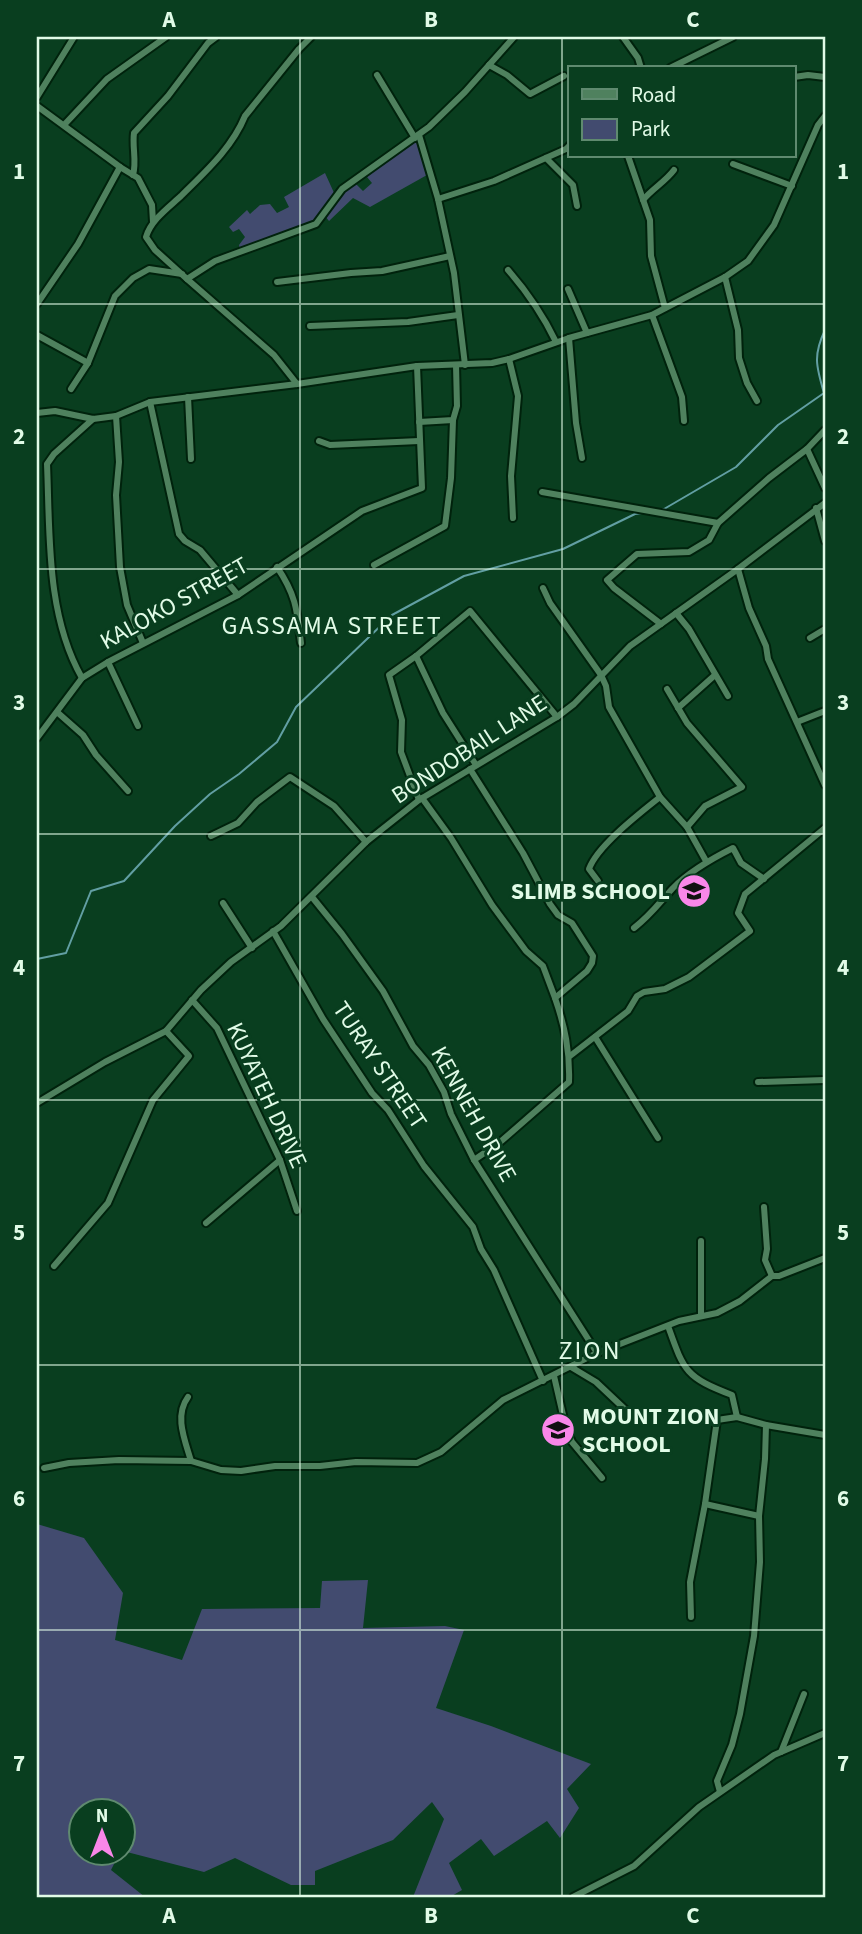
<svg xmlns="http://www.w3.org/2000/svg" width="862" height="1934" viewBox="0 0 862 1934" font-family="'Source Sans 3',sans-serif">
  <style>
    .green { fill: #424b6f }
    .lines { fill: none; stroke-linecap: round; stroke-linejoin: round }
    .stream { stroke: #629fa3; stroke-width: 2 }
    .street-casing { stroke: #00220c; stroke-width: 10 }
    .street { stroke: #4f815e; stroke-width: 6 }
    .grid { fill: none; stroke: #e1fbe7; stroke-width: 2; stroke-opacity: 0.55 }
    .labels { text-anchor: middle; stroke-width: 6; stroke-linejoin: round; paint-order: stroke }
    .street-label { font-size: 24px; fill: #e1fbe7; stroke: #093e1f }
    .poi-label { font-size: 24px; font-weight: bold; fill: #e1fbe7; stroke: #093e1f; text-anchor: end }
    .neighbourhood-label { font-size: 26px; letter-spacing: 2px; fill: #e1fbe7; stroke: #093e1f }
    .neatline { fill: none; stroke: #e1fbe7; stroke-width: 2.5 }
    .grid-label { font-size: 23px; text-anchor: middle; font-weight: bold; fill: #e1fbe7 }
  </style>
  <rect width="100%" height="100%" fill="#093e1f"/>
  <g class="green">
    <path d="M413,140L418,144L427,175L370,207L353,198L329,221L325,216L344,192L356,184L363,191L372,183L367,177Z"/>
    <path d="M325,173L335,195L313,221L240,250L239,245L245,237L239,229L233,232L229,227L247,210L250,214L260,205L270,204L277,213L289,207L284,197Z"/>
    <path d="M37,1524L84,1538L123,1593L115,1640L182,1660L202,1609L320,1608L322,1581L368,1580L363,1628L445,1626L464,1630L436,1708L491,1726L591,1764L567,1789L579,1808L560,1838L547,1821L494,1856L481,1839L449,1863L462,1890L450,1897H413L444,1819L432,1802L393,1840L315,1871V1885H291L235,1858L204,1872L123,1851L122,1812H80V1854H119L111,1870L145,1897H37Z"/>
  </g>
  <g class="lines">
    <g class="stream">
      <path d="M658,510L664,509L736,467L778,425L824,393C816,366 813,355 825,330"/>
      <path d="M37,959L66,953L91,891L124,881L175,826L210,794L239,774L277,742L296,707L392,615L464,576L563,549L635,514L642,513"/>
    </g>
    <g class="street-casing">
      <g id="street">
        <path d="M623,37L638,58L641,68"/>
        <path d="M489,65L507,75L530,94L564,76"/>
        <path d="M670,68L733,37"/>
        <path d="M377,75L415,138"/>
        <path d="M794,77L808,75L825,77"/>
        <path d="M37,97L74,37"/>
        <path d="M37,106L120,167L138,178L152,205L153,222"/>
        <path d="M64,125L107,79L166,37"/>
        <path d="M419,135L438,199L454,273L465,365"/>
        <path d="M628,156L650,220L651,256L665,308"/>
        <path d="M546,158L573,185L577,206"/>
        <path d="M733,164L792,186"/>
        <path d="M133,175C137,161 132,147 134,133L168,96L208,43L216,37"/>
        <path d="M438,199L494,181L566,149L570,145"/>
        <path d="M643,200C653,188 665,182 674,170"/>
        <path d="M508,270C528,293 543,315 556,342"/>
        <path d="M725,277L738,330L739,358L747,383L757,401"/>
        <path d="M187,279L215,261L316,224L342,189L429,127L465,92L514,37"/>
        <path d="M277,282L351,273L382,271L450,256"/>
        <path d="M568,289L587,333"/>
        <path d="M37,304L78,244L120,167"/>
        <path d="M652,315L682,397L684,421"/>
        <path d="M310,326L408,322L458,315"/>
        <path d="M37,335L88,363"/>
        <path d="M569,338L576,423L582,458"/>
        <path d="M509,359L518,396L511,476L513,518"/>
        <path d="M297,384L274,355L187,279L155,250L146,237C151,220 168,208 181,196C205,172 232,148 245,116L299,49L311,37"/>
        <path d="M71,389L88,363L115,296L133,278L149,269L182,274"/>
        <path d="M188,397L191,459"/>
        <path d="M150,402L179,534L185,541L200,550L238,595"/>
        <path d="M37,413L55,411L93,419L116,416L150,402L297,384L417,366L492,363L509,359L569,338L652,315L725,277L748,261L774,225L818,125L825,116"/>
        <path d="M116,416L119,462L116,495L120,567L127,605L143,643"/>
        <path d="M419,422L453,420L457,406L456,365"/>
        <path d="M319,441L330,445L419,441"/>
        <path d="M807,449L825,488"/>
        <path d="M542,492L718,523"/>
        <path d="M816,508L825,541"/>
        <path d="M374,565L445,526L451,478L453,420"/>
        <path d="M277,567C296,595 297,610 301,643"/>
        <path d="M738,569L749,608L766,646L768,659L825,785"/>
        <path d="M543,588L550,603L601,675L606,686L609,707L660,797L687,827L706,861"/>
        <path d="M676,613L689,629L728,696"/>
        <path d="M661,624L614,588L607,580L637,554L689,552L709,540L718,523L769,478L807,449L825,430"/>
        <path d="M810,638L825,629"/>
        <path d="M416,656L443,713L476,765"/>
        <path d="M108,662L138,726"/>
        <path d="M82,678C46,615 50,534 47,464L54,454L93,419"/>
        <path d="M667,689L687,723L742,787L705,806L687,827"/>
        <path d="M678,708L715,675"/>
        <path d="M57,712L83,735L96,755L128,791"/>
        <path d="M797,722L825,711"/>
        <path d="M37,738L82,678L108,662L238,595L362,511L422,488L417,366"/>
        <path d="M470,769L523,853L550,904L558,915L572,923L593,956L592,963L587,971L555,998C565,1027 570,1051 569,1082L499,1143L474,1160"/>
        <path d="M422,798L451,838L492,905L526,951L543,966L555,998"/>
        <path d="M419,800L401,752L402,720L389,675L416,656L470,611L557,717"/>
        <path d="M211,836L238,823L257,802L290,777L334,806L366,842"/>
        <path d="M598,881L589,869C597,846 640,813 660,797"/>
        <path d="M312,897L342,934L383,991L413,1046L429,1065L444,1092L451,1114L474,1160L597,1353"/>
        <path d="M223,903L252,948"/>
        <path d="M634,928C651,915 659,903 673,888C690,871 711,859 733,848L741,863L764,879"/>
        <path d="M273,931L323,1019L372,1093L388,1110L424,1166L473,1227L481,1249L494,1270L543,1381"/>
        <path d="M192,1000L217,1028L280,1160L297,1211"/>
        <path d="M595,1037L658,1138"/>
        <path d="M570,1056L628,1011L637,996L644,992L665,989L689,977L750,931L738,913L745,894L825,828"/>
        <path d="M758,1082L825,1080"/>
        <path d="M37,1103L105,1062L166,1031L201,990L231,962L281,926L366,842L419,800L557,717L574,704L630,646L738,569L825,503"/>
        <path d="M764,1207L767,1249L765,1260L772,1276"/>
        <path d="M206,1223L280,1160"/>
        <path d="M701,1241V1316"/>
        <path d="M54,1266L108,1203L153,1100L189,1056L166,1031"/>
        <path d="M668,1326C684,1371 685,1377 732,1395L737,1417"/>
        <path d="M571,1367L596,1382L630,1414"/>
        <path d="M554,1376L566,1428L572,1442L602,1478"/>
        <path d="M188,1397C174,1416 185,1440 191,1461"/>
        <path d="M44,1468L69,1463L119,1460L191,1461L221,1470L241,1471L275,1466H320L356,1462L417,1463L441,1452L503,1400L597,1353L679,1321L717,1313L740,1301L772,1276H779L825,1258"/>
        <path d="M705,1504L759,1516L760,1562L754,1636L740,1714L732,1745L717,1781L720,1792"/>
        <path d="M759,1516L765,1459L766,1425"/>
        <path d="M691,1617L690,1582L705,1504L717,1420L737,1417L766,1425L825,1435"/>
        <path d="M781,1752L804,1694"/>
        <path d="M573,1897L634,1866L699,1807L774,1755L825,1733"/>
      </g>
    </g>
    <use href="#street" class="street"/>
  </g>
  <path class="grid" d="M300,37V1897M562,37V1897M37,304H825M37,569H825M37,834H825M37,1100H825M37,1365H825M37,1630H825"/>
  <defs>
    <g id="school-disc" transform="scale(1.75)"><circle r="9.5" fill="#f987e9" stroke="#093e1f"/><path d="M0-5L7-2L0 1L-7-2ZM-4 1L0 2.5L4 1V4Q0 6-4 4Z" fill="#111"/></g>
  </defs>
  <g fill-rule="evenodd">
    <use href="#school-disc" x="694" y="891"/>
    <use href="#school-disc" x="558" y="1430"/>
  </g>
  <g class="labels">
    <g class="street-label">
      <text transform="translate(174 603) rotate(-29)" y="8">KALOKO STREET</text>
      <text transform="translate(469 749) rotate(-33)" y="8">BONDOBAIL LANE</text>
      <text transform="translate(380 1065) rotate(56)" y="8">TURAY STREET</text>
      <text transform="translate(267 1095) rotate(65)" y="8">KUYATEH DRIVE</text>
      <text transform="translate(474 1114) rotate(61)" y="8">KENNEH DRIVE</text>
    </g>
    <g class="poi-label">
      <text x="670" y="899">SLIMB SCHOOL</text>
      <text x="582" y="1424" text-anchor="start">MOUNT ZION<tspan x="582" dy="28">SCHOOL</tspan></text>
    </g>
    <g class="neighbourhood-label">
      <text x="332" y="634">GASSAMA STREET</text>
      <text x="590" y="1359">ZION</text>
    </g>
  </g>
  <rect width="862" height="1934" fill="none" stroke="#093e1f" stroke-width="77"/>
  <rect x="568" y="66" width="228" height="91" fill="#093e1f" stroke="#5f8a6f" stroke-width="2"/>
  <rect x="582" y="89" width="35" height="10" fill="#4f815e" stroke="#5f8a6f" stroke-width="2"/>
  <text x="631" y="102" font-size="21" fill="#e1fbe7">Road</text>
  <rect x="582" y="119" width="35" height="21" fill="#424b6f" stroke="#5f8a6f" stroke-width="2"/>
  <text x="631" y="136" font-size="21" fill="#e1fbe7">Park</text>
  <g transform="translate(102 1832)"><circle r="33" fill="#093e1f" stroke="#5f8a6f" stroke-width="2"/>
  <path d="M0-5L12 26L0 18L-12 26Z" fill="#f987e9"/>
  <text y="-10" font-size="19" font-weight="bold" text-anchor="middle" fill="#e1fbe7">N</text>
  </g>
  <rect x="38" y="38" width="786" height="1858" class="neatline"/>
  <g class="grid-label">
    <text x="169" y="27">A</text>
    <text x="431" y="27">B</text>
    <text x="693" y="27">C</text>
    <text x="19" y="179">1</text>
    <text x="843" y="179">1</text>
    <text x="19" y="444">2</text>
    <text x="843" y="444">2</text>
    <text x="19" y="710">3</text>
    <text x="843" y="710">3</text>
    <text x="19" y="975">4</text>
    <text x="843" y="975">4</text>
    <text x="19" y="1240">5</text>
    <text x="843" y="1240">5</text>
    <text x="19" y="1506">6</text>
    <text x="843" y="1506">6</text>
    <text x="19" y="1771">7</text>
    <text x="843" y="1771">7</text>
    <text x="169" y="1923">A</text>
    <text x="431" y="1923">B</text>
    <text x="693" y="1923">C</text>
  </g>
</svg>
